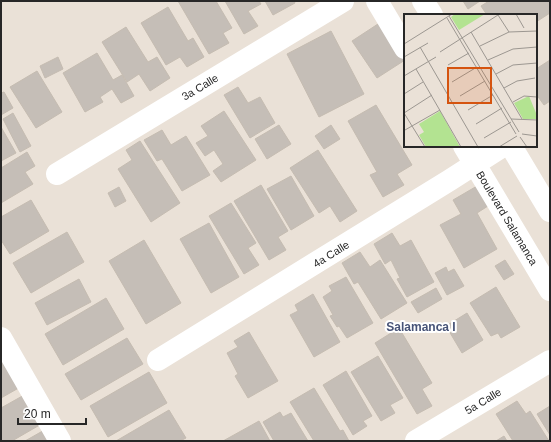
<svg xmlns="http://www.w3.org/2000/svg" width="551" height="442" viewBox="0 0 551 442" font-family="Arial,sans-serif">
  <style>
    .building { fill: #c5beb7; stroke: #c5bcb1 }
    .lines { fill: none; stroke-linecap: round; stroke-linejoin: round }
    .minor { stroke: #fff; stroke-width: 22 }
    .labels { text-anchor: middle; stroke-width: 4; stroke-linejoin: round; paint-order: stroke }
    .street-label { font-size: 11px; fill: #272727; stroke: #fff }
    .neighbourhood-label { font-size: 12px; font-weight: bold; fill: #475377; stroke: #fff }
    .inset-road { fill: none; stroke: #9c9791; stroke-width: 1 }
    .view { fill: #d5540f; fill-opacity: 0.15; stroke: #d5540f; stroke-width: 2 }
    .inset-edge { fill: none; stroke: #272727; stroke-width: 2 }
  </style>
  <rect width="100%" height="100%" fill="#eae1d7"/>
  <g class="building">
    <path d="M178,1H216L232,28L223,33L229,43L209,54Z"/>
    <path d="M225,1H259L261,4L248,11L258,26L244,34Z"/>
    <path d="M265,1H294L295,3L273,15Z"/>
    <path d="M463,1H480L468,9Z"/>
    <path d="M489,1H550V13L536,22V15H487L481,6Z"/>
    <path d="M168,7L188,41L193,38L204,57L187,67L180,57L166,65L141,23Z"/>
    <path d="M381,22L405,60L377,78L352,41Z"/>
    <path d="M126,27L148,62L157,57L170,78L150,91L139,74L127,82L102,42Z"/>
    <path d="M331,31L364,94L319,117L287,54Z"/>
    <path d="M97,53L113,80L122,75L134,96L121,103L112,89L100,97L103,102L85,112L63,73Z"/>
    <path d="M58,57L63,69L45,78L40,66Z"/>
    <path d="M550,60V101L544,105L536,94V69Z"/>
    <path d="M37,71L62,112L36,128L10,87Z"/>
    <path d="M238,87L248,103L260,97L275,123L250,138L224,95Z"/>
    <path d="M4,92L13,108L1,115V93Z"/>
    <path d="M376,105L412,165L397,174L404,185L383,197L370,175L377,172L348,121Z"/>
    <path d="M224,111L256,160L221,182L213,171L223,164L214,150L205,156L196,143L208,136L201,126Z"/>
    <path d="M13,113L31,146L20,152L3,119Z"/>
    <path d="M279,125L291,144L267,159L255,139Z"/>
    <path d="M331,125L340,139L324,149L315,136Z"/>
    <path d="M1,127L16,153L1,161Z"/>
    <path d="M162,130L171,145L186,136L210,175L182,191L162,159L157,161L144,140Z"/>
    <path d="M140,141L180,203L151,222L118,169L132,160L126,150Z"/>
    <path d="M318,150L357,211L340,222L330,206L319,213L290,168Z"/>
    <path d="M27,152L35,166L25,172L33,184L1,203V168Z"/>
    <path d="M291,176L314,216L291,230L267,189Z"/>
    <path d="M261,185L288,231L278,237L286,250L269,260L234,201Z"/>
    <path d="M477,186L488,206L477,213L497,249L464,268L440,225L461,214L453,200Z"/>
    <path d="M119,187L126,201L115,207L108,193Z"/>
    <path d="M31,200L49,231L10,254L1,240V217Z"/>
    <path d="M231,203L256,243L248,248L259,265L244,274L209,216Z"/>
    <path d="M209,223L239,277L211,293L180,239Z"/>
    <path d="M67,232L84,262L31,293L13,263Z"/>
    <path d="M392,233L400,246L411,240L434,282L407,297L397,279L400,278L391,260L385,264L374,244Z"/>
    <path d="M144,240L181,303L146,324L109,261Z"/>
    <path d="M360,252L370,267L380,260L407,303L381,319L358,282L354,284L342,263Z"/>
    <path d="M505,260L514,274L504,280L495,266Z"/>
    <path d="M446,267L448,272L454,269L464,286L447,295L435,273Z"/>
    <path d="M346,277L373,323L347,338L339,326L337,327L330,316L333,315L323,297L332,291L329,286Z"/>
    <path d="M79,279L91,302L47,325L35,303Z"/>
    <path d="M496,287L520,327L501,338L498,333L491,336L470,303Z"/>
    <path d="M436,288L442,299L418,313L411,302Z"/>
    <path d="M313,294L340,342L314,357L290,315L298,311L295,305Z"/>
    <path d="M106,298L124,329L63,365L45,334Z"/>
    <path d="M467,313L483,340L462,353L446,326Z"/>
    <path d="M399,328L432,383L422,389L432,406L417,414L375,343Z"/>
    <path d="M249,332L278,381L248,398L235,376L238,374L227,353L238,347L234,341Z"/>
    <path d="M127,338L143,364L81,400L65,374Z"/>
    <path d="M378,356L403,398L390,405L395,413L381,421L351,372Z"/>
    <path d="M1,359L31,381L1,398Z"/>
    <path d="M346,371L372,416L363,421L367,426L353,435L323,385Z"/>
    <path d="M149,372L167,403L108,437L90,406Z"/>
    <path d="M314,388L340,431L343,430L349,441H314L290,402Z"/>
    <path d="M33,390L50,419L12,441H1V408Z"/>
    <path d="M517,401L526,414L530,411L549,441H513L496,414Z"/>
    <path d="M550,406V435L537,414Z"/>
    <path d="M169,410L186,438L180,441H116Z"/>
    <path d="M280,412L283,417L291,413L308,441H274L263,422Z"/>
    <path d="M259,421L270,441H223Z"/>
    <path d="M55,424L65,441H25Z"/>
    <path d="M504,436L507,441H496Z"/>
  </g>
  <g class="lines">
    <g class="minor">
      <path d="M377,1L405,48"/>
      <path d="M423,1L432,15"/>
      <path d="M464,146L550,290"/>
      <path d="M511,146L550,211"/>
      <path d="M57,174L343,1"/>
      <path d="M1,338L60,441"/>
      <path d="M158,360L450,180L503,146"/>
      <path d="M416,441L550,361"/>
    </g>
  </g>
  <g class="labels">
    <g class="street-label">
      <text transform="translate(200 87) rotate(-31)" y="4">3a Calle</text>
      <text transform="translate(507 218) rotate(59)" y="4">Boulevard Salamanca</text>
      <text transform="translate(331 254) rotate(-32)" y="4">4a Calle</text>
      <text transform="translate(483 401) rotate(-31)" y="4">5a Calle</text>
    </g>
    <g class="neighbourhood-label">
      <text x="421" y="331">Salamanca I</text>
    </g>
  </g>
  <g transform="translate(404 14)">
    <rect width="133" height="133" fill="#eae1d7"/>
    <path d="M51,0H81L55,16L47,3ZM125,82L132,99V105H119L110,89ZM36,97L56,133H22L15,121L20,118L15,110Z" fill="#b3e391"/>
    <path class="inset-road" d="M112,0L120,14M45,2L115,118M43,4L112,120M67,18L118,105M0,30L48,0M76,32L105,18L133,17M16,33L74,133M36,38L94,1L105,18M0,43L24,29M84,46L109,35L133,33M44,51L65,39M12,55L57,133M92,60L109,51L133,49M0,62L32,43M48,68L73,53M100,74L113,67L131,64M0,80L19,68M56,82L81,67M109,88L120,82L133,83M64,96L89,81M0,99L21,133M0,99L28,81M107,105L133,106M72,110L98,94M1,116L36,96M118,120L133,122M116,123L123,133M80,124L107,108M95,133L113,122"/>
    <path class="view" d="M44,54H87V89H44Z"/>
    <rect width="133" height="133" class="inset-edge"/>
  </g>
  <rect width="551" height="442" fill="none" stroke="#272727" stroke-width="4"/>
  <path d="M18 418v6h68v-6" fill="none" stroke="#272727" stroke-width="2"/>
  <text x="24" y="418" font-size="12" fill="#272727" stroke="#ffffff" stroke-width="3" paint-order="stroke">20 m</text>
</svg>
